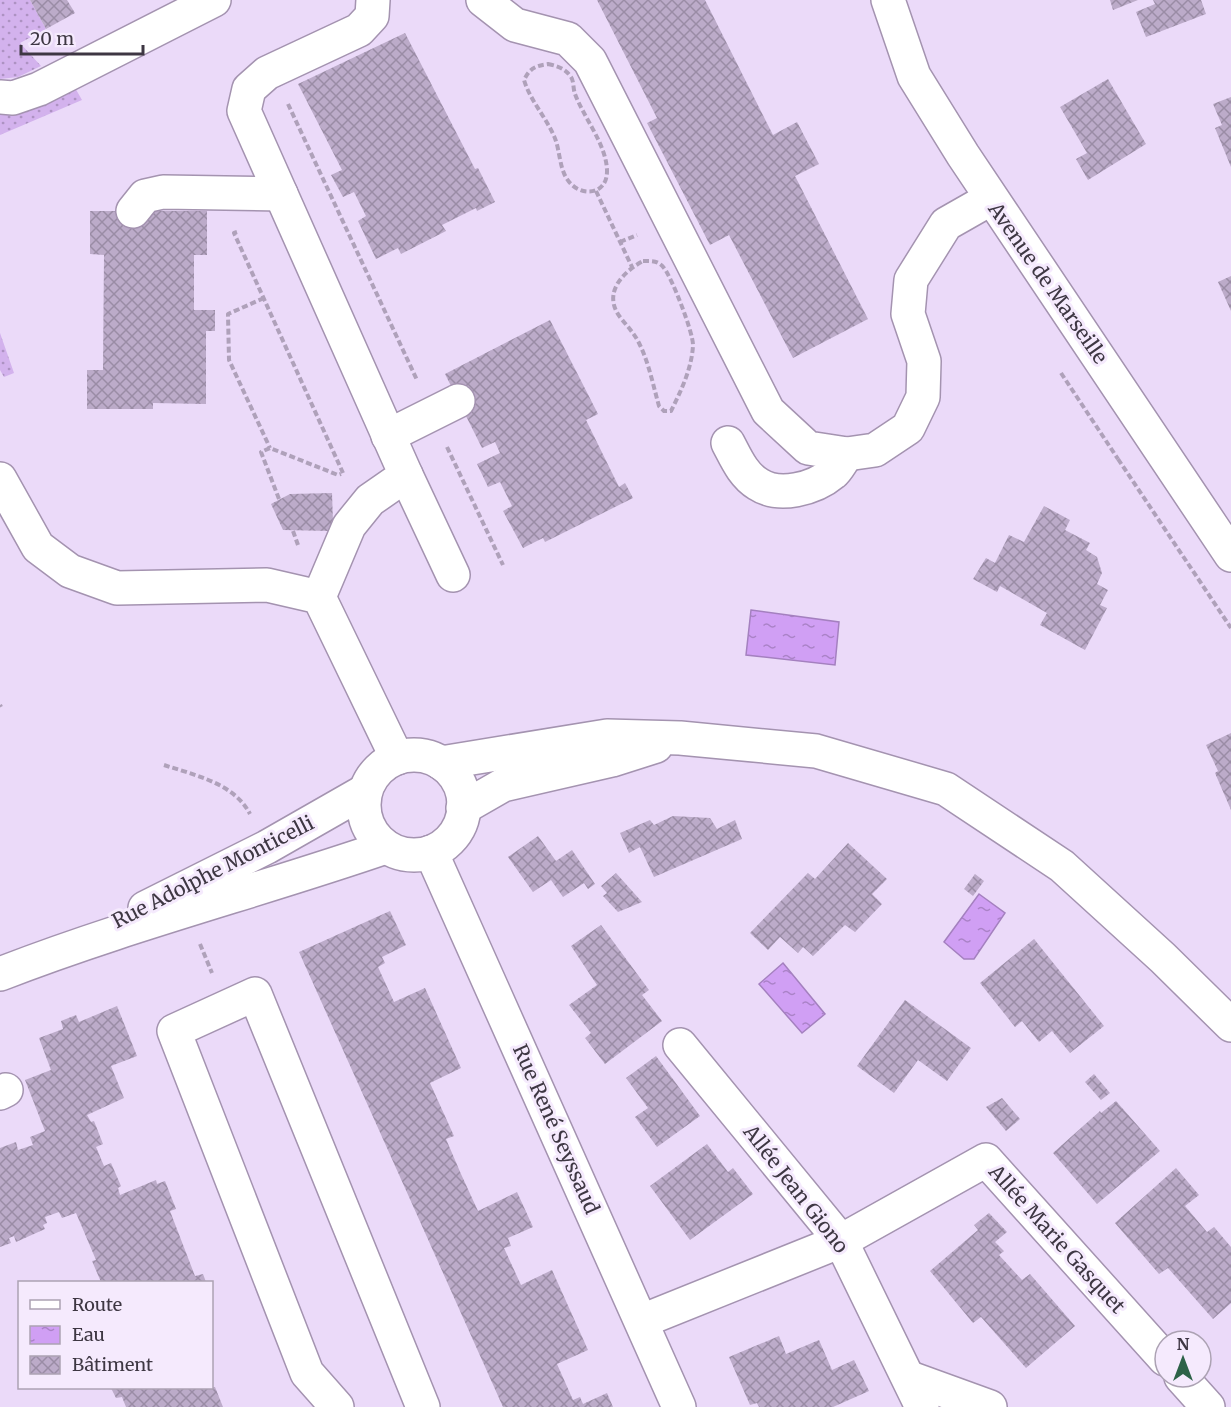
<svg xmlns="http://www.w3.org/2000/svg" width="1231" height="1407" viewBox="0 0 1231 1407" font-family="Merriweather,serif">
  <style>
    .grass { fill: url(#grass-dots) }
    .water { fill: url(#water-ripples); stroke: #a480bf; stroke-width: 1.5 }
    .building { fill: url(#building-cross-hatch) }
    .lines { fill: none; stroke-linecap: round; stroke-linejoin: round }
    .minor-casing { stroke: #a493b0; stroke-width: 36 }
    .path { stroke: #afa1ba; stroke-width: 4; stroke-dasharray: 6 3; stroke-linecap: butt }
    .minor { stroke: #fff; stroke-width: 33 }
    .labels { text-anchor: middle; stroke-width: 6; stroke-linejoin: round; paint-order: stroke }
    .street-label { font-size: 20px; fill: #3e3743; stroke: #f5eafd }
  </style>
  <defs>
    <pattern id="grass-dots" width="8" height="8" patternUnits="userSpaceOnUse" patternTransform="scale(1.5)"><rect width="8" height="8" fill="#d3b2ed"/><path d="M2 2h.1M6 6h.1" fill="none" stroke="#ad92c2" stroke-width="1.8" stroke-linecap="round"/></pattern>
    <pattern id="water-ripples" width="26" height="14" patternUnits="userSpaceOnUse" patternTransform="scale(1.5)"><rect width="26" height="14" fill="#d09ff4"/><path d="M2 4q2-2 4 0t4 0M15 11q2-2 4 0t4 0" fill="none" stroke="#aa82c7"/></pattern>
    <pattern id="building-cross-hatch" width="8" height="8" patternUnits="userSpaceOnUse" patternTransform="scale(1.5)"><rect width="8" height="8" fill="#bcabc9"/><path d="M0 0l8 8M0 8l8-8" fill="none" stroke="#9a8ca5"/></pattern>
  </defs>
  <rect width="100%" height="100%" fill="#ebdaf9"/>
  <g class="grass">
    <path d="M0,0H30L46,29L20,43L41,66L18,77L0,79Z"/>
    <path d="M74,86L82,100L0,135V114L19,112Z"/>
    <path d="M0,333L14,373L4,377L0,370Z"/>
  </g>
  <g class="water">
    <path d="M751,610L839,622L835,665L746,655Z"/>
    <path d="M979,894L1005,913L974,959H964L944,942Z"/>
    <path d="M783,963L825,1014L802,1033L759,984Z"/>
  </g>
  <g class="building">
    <path d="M30,0H67L75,13L46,29Z"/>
    <path d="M597,0H705L773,135L797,122L819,164L795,176L868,319L793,358L729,235L710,245L647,123L657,118Z"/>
    <path d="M1110,0H1138L1113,10Z"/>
    <path d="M1153,0H1201L1206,14L1146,37L1136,12L1155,4Z"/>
    <path d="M405,33L475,169L478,168L495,202L477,211L476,208L442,225L446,231L401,254L398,248L376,259L358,221L366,216L354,192L343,197L331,175L342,170L298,84Z"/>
    <path d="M1108,79L1146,144L1088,180L1076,159L1087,153L1060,107Z"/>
    <path d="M1231,97V167L1215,128L1222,125L1213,104Z"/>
    <path d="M90,211H207V255H194V310H215V331H206V404L153,403V409H87V370H103L104,255L90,254Z"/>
    <path d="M1231,276V311L1218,282Z"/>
    <path d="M550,320L598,414L586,420L619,487L625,483L633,498L545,542L543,538L523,548L503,511L512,506L500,482L488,487L477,464L500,453L495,442L482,448L445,374Z"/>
    <path d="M332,493L333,522L329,531L283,530L271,504L290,494Z"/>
    <path d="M1044,506L1070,520L1065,530L1090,543L1086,550L1097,557L1102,573L1097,584L1108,590L1100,605L1107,608L1085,650L1040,625L1047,613L1000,586L997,592L973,579L986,558L995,563L1009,535L1024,542Z"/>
    <path d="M1231,733V810L1215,773L1218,771L1206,745Z"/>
    <path d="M673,816L710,818L717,829L735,820L742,839L654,877L640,847L629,853L620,833L650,820L654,825Z"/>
    <path d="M538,836L556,861L572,850L595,884L588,889L584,883L563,897L551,880L533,892L508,857Z"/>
    <path d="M848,843L887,879L872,894L882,904L855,932L845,925L813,956L803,947L798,953L780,937L768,950L750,933L808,873L815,879Z"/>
    <path d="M616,873L642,902L618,912L603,896L607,893L601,886Z"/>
    <path d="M975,874L984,881L973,896L964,889Z"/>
    <path d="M390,911L406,945L382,957L385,963L378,967L394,1002L425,988L461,1068L430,1083L454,1136L446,1139L461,1174L478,1211L517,1192L533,1227L508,1238L511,1246L504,1248L521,1285L552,1270L588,1350L557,1364L573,1400L580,1397L583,1404L607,1393L613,1407H503L409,1197L299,952Z"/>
    <path d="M601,925L649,990L642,995L662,1021L605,1064L585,1038L591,1033L569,1005L597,985L571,946Z"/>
    <path d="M1034,939L1104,1026L1070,1053L1052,1031L1039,1042L1022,1021L1015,1027L980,983Z"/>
    <path d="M905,1000L971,1048L947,1081L918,1060L894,1093L857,1066Z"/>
    <path d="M117,1006L137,1056L111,1066L124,1098L87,1115L91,1122L94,1121L103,1144L96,1147L104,1166L111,1163L121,1186L118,1188L120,1195L156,1180L157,1184L165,1181L176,1209L170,1211L195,1276L203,1274L206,1282H101L92,1261L96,1260L76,1213L62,1218L59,1212L45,1217L47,1223L43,1225L45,1229L16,1242L14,1236L9,1238L11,1243L0,1247V1148L16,1142L18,1150L33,1145L30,1137L45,1131L25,1080L51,1070L39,1038L63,1029L61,1021L76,1015L79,1022Z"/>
    <path d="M656,1056L700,1116L657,1147L635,1117L648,1108L626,1078Z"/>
    <path d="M1094,1074L1110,1093L1101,1100L1085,1082Z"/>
    <path d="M1002,1098L1020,1119L1006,1131L986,1107Z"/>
    <path d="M1116,1101L1160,1151L1097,1204L1053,1153L1100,1111L1101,1113Z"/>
    <path d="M707,1144L728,1172L733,1168L753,1194L690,1240L650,1186Z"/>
    <path d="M1176,1168L1199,1195L1185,1206L1207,1232L1214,1227L1231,1247V1303L1213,1319L1168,1268L1159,1274L1115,1223Z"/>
    <path d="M989,1213L1007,1232L995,1242L1004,1251L999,1255L1022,1280L1030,1274L1075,1326L1026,1368L981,1317L973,1323L930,1271L978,1230L974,1225Z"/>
    <path d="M779,1336L786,1354L819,1340L832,1370L854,1360L869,1391L833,1407H759L757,1403L750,1405L729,1357Z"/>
    <path d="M215,1387L223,1407H126L122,1397L116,1398L111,1388Z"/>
  </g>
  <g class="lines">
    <g class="minor-casing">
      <g id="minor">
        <path d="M483,0L515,25L568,39L590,61L768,411L808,448L847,454L875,450L908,428L923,397L924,361L908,314L911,280L946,224L990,199"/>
        <path d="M888,0L914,76L963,155L1231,555"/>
        <path d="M0,97L13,98L39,89L214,0"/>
        <path d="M133,211L145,196L163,192L281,194"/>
        <path d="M388,436L458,401"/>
        <path d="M728,443C736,458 743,475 758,484C779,498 814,489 833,473C838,469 842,460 847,454"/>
        <path d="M406,475L453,575"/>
        <path d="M0,479L38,547L70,571L117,588L267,585L319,597L397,758"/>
        <path d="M319,597L349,526L370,500L406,475L244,111L249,89L267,73L359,30L372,16L373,0"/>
        <circle cx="414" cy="805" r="50"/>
        <path d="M441,763L607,736L680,738L816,751L946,789L1062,866L1163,958L1231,1025"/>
        <path d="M463,808L503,785L612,760L656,746"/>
        <path d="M431,852L679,1407"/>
        <path d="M145,908L267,847L365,791"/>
        <path d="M0,974C126,925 258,891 386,847"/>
        <path d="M680,1045L841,1241L922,1407"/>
        <path d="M0,1093L6,1090"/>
        <path d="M642,1321L841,1241L986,1160L1165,1359"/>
        <path d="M1181,1377L1208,1407"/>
        <path d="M910,1378L990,1407"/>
        <path d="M337,1407L307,1373L174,1031L255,994L423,1407"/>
      </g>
    </g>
    <g class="path">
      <path d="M548,64C557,66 565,68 571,77C574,81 573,89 575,94C584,118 606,144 607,170C608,196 579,198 567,179C559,167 560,149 554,136C545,116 530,100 524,80C530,68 535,66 548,64Z"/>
      <path d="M288,104L417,380"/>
      <path d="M596,191L632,267"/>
      <path d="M237,232L234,233L343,473"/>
      <path d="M620,242L637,235"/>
      <path d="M643,261C651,261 658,260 664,268C672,278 693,332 693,345C692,368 681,391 671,411H664L659,406C653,385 649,363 639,343C634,333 627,326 620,317C602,293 623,272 643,261Z"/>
      <path d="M264,298L228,314L229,360L270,448"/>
      <path d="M1061,373L1118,459"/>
      <path d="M447,447L503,565"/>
      <path d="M1118,459L1231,628"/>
      <path d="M279,499L261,452L270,448L338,475L341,474"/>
      <path d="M293,531L298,545"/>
      <path d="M0,705L1,707"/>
      <path d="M164,765C194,775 234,783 250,814"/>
      <path d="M200,944L212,973"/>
    </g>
    <use href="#minor" class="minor"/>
  </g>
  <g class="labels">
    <g class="street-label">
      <text transform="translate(1048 283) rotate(55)" y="7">Avenue de Marseille</text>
      <text transform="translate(213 872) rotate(-27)" y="7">Rue Adolphe Monticelli</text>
      <text transform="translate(556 1129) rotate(66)" y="7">Rue René Seyssaud</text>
      <text transform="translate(796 1189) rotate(52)" y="7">Allée Jean Giono</text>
      <text transform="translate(1057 1239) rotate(48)" y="7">Allée Marie Gasquet</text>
    </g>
  </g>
  <rect x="18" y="1281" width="195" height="108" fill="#f5eafd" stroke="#aca2b3" stroke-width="1.5"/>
  <rect x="30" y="1300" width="30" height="9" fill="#ffffff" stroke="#aca2b3" stroke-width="1.5"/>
  <text x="72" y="1311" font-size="18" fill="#3e3743">Route</text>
  <rect x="30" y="1326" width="30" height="18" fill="url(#water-ripples)" stroke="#aca2b3" stroke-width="1.5"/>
  <text x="72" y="1341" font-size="18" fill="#3e3743">Eau</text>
  <rect x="30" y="1356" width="30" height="18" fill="url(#building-cross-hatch)" stroke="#aca2b3" stroke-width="1.5"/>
  <text x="72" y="1371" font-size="18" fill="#3e3743">Bâtiment</text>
  <g transform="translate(1183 1359)"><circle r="28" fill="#f5eafd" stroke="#aca2b3" stroke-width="1.5"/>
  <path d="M0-4.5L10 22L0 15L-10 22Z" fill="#2d6248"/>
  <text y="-9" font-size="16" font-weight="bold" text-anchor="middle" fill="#3e3743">N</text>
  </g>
  <path d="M21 45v9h122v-9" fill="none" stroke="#3e3743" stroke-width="3"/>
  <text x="30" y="45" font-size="18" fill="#3e3743" stroke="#f5eafd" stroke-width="4.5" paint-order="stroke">20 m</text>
</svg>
